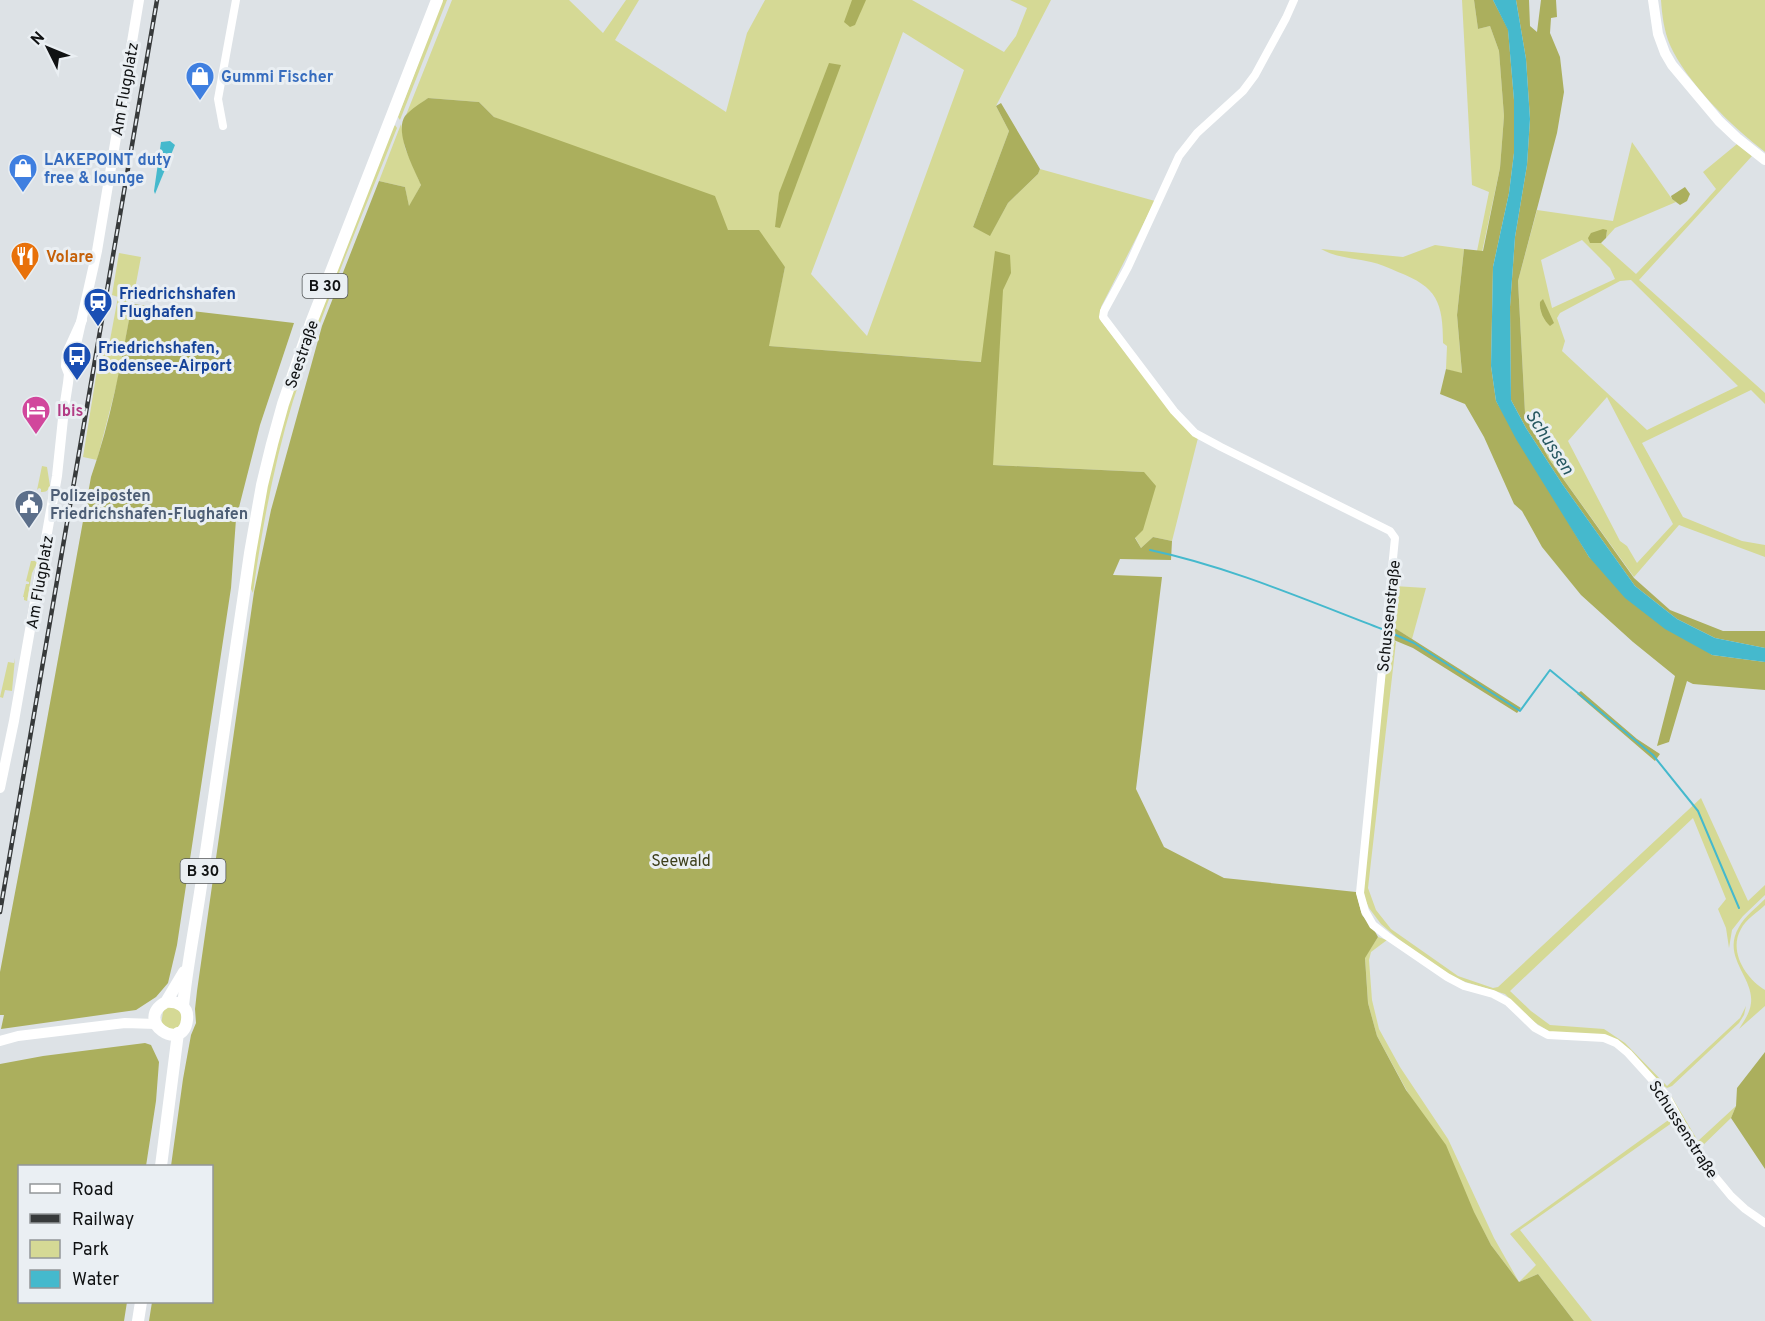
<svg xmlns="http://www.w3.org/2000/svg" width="1765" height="1321" viewBox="0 0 1765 1321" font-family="Overpass,sans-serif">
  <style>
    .green { fill: #d5d995; fill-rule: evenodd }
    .forest { fill: #abaf5d }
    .water { fill: #45b9cd }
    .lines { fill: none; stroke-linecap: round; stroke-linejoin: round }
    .stream { stroke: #45b9cd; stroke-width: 2 }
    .minor { stroke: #fff; stroke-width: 8 }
    .tertiary { stroke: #fff; stroke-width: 10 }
    .primary { stroke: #fff; stroke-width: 12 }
    .rail-casing { stroke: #373a3b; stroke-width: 4.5 }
    .rail { stroke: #eaeff3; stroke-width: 2; stroke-dasharray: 7; stroke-linecap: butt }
    .labels { text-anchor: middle; stroke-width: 6; stroke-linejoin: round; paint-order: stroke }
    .shield { fill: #eaeff3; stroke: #515456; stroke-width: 1.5 }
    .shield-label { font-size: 15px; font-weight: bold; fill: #101213 }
    .shop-label { font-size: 16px; font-weight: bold; fill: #366cbe; stroke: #eaeff3; text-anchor: start }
    .street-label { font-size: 16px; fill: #101213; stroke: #eaeff3 }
    .food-label { font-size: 16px; font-weight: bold; fill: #c56008; stroke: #eaeff3; text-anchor: start }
    .transit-label { font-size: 16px; font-weight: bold; fill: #164399; stroke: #eaeff3; text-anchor: start }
    .hotel-label { font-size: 16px; font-weight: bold; fill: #b23c85; stroke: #eaeff3; text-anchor: start }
    .service-label { font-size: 16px; font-weight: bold; fill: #4e5e75; stroke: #eaeff3; text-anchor: start }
    .park-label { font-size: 16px; fill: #3d3f1b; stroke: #eaeff3 }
    .water-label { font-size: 18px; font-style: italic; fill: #265760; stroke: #eaeff3 }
  </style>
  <rect width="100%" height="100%" fill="#dde2e6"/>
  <g class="green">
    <path d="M442,0H447L400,120L398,117Z"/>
    <path d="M452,0H569L603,33L626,0H639L615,40L726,112L747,33L765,0H912L1004,52L1016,36L1027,8L1010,0H1051L996,106L1009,131L973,227L990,235L1008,203L1038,174L1040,169L1155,201L1101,307V321L1180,423L1198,438L1172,541L1153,537L1141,548L1135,537L1144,472L993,465L982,362L768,346L785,267L728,230L494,117L479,102L428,98L406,115ZM903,32L964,70L867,336L811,274Z"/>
    <path d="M1462,0H1474L1478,29L1490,26L1499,51L1504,116L1500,168L1482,252L1477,251L1489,192L1472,185Z"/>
    <path d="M1661,0H1765V152C1732,127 1687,83 1670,45C1664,31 1662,15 1661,0Z"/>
    <path d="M401,124L405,148L421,185L409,207L405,187L379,181Z"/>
    <path d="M395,125L397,128C361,218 323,308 293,401C274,463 262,528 253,593L250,587C257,539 264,490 277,443C306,336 351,233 391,130Z"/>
    <path d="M1632,142L1672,199L1676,202L1615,228L1606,238L1607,231L1596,243H1601L1636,274L1692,216L1716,189L1703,172L1737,144L1752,156L1639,280L1765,393V404L1751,390L1642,443L1683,517L1742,541L1765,545V557L1679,525L1634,577L1549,459L1525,413L1518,281L1537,210L1613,221ZM1582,240L1610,268L1615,279L1552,308L1541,260ZM1631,280L1738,386L1647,430L1562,351L1565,341L1557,318L1560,313L1620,281ZM1607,397L1673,524L1637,563L1627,546L1620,541L1568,441Z"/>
    <path d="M1435,245L1464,249L1457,315L1462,374L1446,369L1447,346L1443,343C1443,302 1437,287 1398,272C1389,268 1380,264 1371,262C1354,258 1337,258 1321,249L1403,257Z"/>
    <path d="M119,253L141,257L118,379L97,460L83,457L98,364H100L104,340H110L118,297L112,295Z"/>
    <path d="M42,466L47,467L50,486C48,491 46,492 41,492V489L39,488L37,490Z"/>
    <path d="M31,561H35L37,563L32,573L27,601L24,600V597H23L26,584H29V582L26,581Z"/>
    <path d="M1394,586L1426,588L1412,639L1390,625Z"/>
    <path d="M1389,638L1396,642L1368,888L1376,910L1391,929L1458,976L1493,988L1498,987L1701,798L1748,901L1765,885V895L1743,916L1732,930L1729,948L1726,928L1718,909L1726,899L1693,818L1510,991L1531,1011L1550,1025L1604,1029L1625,1043L1667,1086L1740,1018L1746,1006L1744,1015L1739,1023L1672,1086L1667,1088L1664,1086L1621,1044L1550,1032L1531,1020L1505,994L1459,980L1439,968L1403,943L1381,924L1369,908L1364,897V875Z"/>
    <path d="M15,658L12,691L5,690L3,698L0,697L8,662L14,663Z"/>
    <path d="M1765,899V905C1758,912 1745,920 1741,929C1728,951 1746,979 1765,990V1006L1739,1029C1744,1021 1750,1013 1751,1003C1754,977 1721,957 1739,927C1745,916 1756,908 1765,899Z"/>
    <path d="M1378,937L1387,940L1371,952L1369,960L1372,1000L1379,1029L1400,1067L1448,1139L1494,1238L1519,1282L1536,1265L1510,1234L1674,1116L1676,1120L1520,1230L1592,1321H1574L1538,1274L1519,1282L1491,1245L1377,1036L1368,1003L1365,957Z"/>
    <path d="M167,1005L182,1010L181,1026L173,1030L161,1025L163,1012Z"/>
    <path d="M1670,1094L1698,1141L1736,1106L1731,1118L1699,1149L1673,1104Z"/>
  </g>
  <g class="forest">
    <path d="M852,0H866L855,25L850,27L844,22Z"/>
    <path d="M1474,0H1493L1508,29L1514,100V153L1509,193L1493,267L1491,366L1496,401L1589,557L1712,655L1765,662V690L1693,684L1687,681L1669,742L1657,746L1675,676L1633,642L1581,595L1542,547L1522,511L1514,504L1484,437L1465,404L1440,394L1446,369L1462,373L1457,315L1464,249L1483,251L1500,168L1504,116L1499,51L1490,26L1478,29Z"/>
    <path d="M1516,0H1529L1530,26L1537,32L1541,0H1556L1557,17L1551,18L1550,33L1560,57L1564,92L1557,133L1518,281L1525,413L1549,459L1634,578L1670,610L1723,631H1765V648L1715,638L1677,619L1635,586L1563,485L1526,428L1511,400L1510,307L1515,237L1527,165L1530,119L1526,59Z"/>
    <path d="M829,63L841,65L780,228L775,227L779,193Z"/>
    <path d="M428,98L479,102L494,117L715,196L728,230H759L785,267L769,346L981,362L995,251L1010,255L1011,273L1003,290L993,465L1144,472L1156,486L1143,530L1135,538L1141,548L1153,537L1172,541L1171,560L1120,559L1113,575L1162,577L1136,789L1164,847L1224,878L1356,892L1362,915L1373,928L1378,937L1365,958L1368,1003L1377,1036L1406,1090L1446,1145L1474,1212L1491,1245L1519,1282L1538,1274L1574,1321H149L152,1302H212V1166H171L183,1079L191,1035L196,1023L195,1009L197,991L254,592L271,510L322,326L379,181L405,187L409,206L421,185C414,169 394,132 405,116C411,109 421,103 428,98Z"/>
    <path d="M1001,103L1040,169L1038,174L1008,203L990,236L973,227L1009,131L996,106Z"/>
    <path d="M1685,187L1690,194L1687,201L1680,205L1672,199L1671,196Z"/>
    <path d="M1603,229L1607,230L1606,238L1601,243H1590L1588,238L1591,233Z"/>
    <path d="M1543,299L1554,323L1550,326C1544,321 1539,310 1540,302Z"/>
    <path d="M132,304L294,323L260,425L236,519L231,588L177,945L168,983L156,997L136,1010L1,1029L4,1015H0V972L31,808L91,477C111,421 121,362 132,304Z"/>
    <path d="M1390,625L1521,708L1517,713L1413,648L1389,638Z"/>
    <path d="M1581,691L1637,739L1660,754L1655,761L1577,694Z"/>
    <path d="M145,1043L151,1045L159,1062L156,1101L146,1166H20V1302H127L124,1321H0V1064L43,1056Z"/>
    <path d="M1765,1052V1169L1731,1118L1736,1106L1737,1088Z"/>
  </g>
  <g class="water">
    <path d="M1493,0H1516L1526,59L1530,119L1527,165L1515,237L1510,307L1511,400L1526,428L1563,485L1635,586L1677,619L1715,638L1765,648V662L1712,655L1665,629L1625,598L1589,557L1516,439L1496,401L1491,366L1493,267L1509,193L1514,153V100L1508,30Z"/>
    <path d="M170,141L175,145L155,194L154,191L161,142Z"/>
  </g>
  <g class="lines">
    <g class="stream">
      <path d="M1150,550C1230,567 1306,600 1382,629"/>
      <path d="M1389,632L1414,643L1520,711L1550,670L1653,755L1698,811L1739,908"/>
    </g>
    <g class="minor">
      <path d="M1294,0L1286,18L1255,75L1243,91L1197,133L1179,156L1128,267L1104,311L1103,317L1174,411L1195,433L1221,447L1390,531L1395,538L1360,893L1365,911L1373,925L1387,936L1447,977L1464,986L1493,994L1508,1002L1535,1028L1548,1035L1604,1038L1616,1043L1628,1053L1666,1095L1690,1139L1712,1173L1731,1196L1745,1209L1765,1223"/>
      <path d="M223,126L218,99L236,0"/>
    </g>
    <g class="tertiary">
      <path d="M1653,0L1658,34L1665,53L1672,65L1719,121L1737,138L1765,160"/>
      <path d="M70,371L97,251L139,0"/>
      <path d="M0,788L14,721L57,476L64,409L68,383L69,374L66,366L67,353L82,320"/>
      <path d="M0,1041L18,1036L125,1023L156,1024"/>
    </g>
    <g class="primary">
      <path d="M166,1002C177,1001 189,1006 187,1020C183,1054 132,1021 166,1002L184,972"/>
      <path d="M183,1006C187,966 195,927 201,886L250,553L262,485L272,444L283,404L311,323L437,0"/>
      <path d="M161,1166L178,1033"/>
      <path d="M138,1321L141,1302"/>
    </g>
    <g class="rail-casing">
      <path id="rail" d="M0,912L157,0"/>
    </g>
    <use href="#rail" class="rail"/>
  </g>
  <defs>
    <g id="shop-pin" transform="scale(1.5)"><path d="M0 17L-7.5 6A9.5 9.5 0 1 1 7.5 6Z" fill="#3f7fe0" stroke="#eaeff3"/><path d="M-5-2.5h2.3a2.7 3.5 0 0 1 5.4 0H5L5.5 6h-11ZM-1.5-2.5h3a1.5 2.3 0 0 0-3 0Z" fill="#fff"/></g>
    <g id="restaurant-pin" transform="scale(1.5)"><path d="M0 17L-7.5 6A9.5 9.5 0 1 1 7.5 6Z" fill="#e8710a" stroke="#eaeff3"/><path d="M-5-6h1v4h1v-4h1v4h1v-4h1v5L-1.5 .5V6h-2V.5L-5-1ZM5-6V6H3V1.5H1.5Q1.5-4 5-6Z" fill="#fff"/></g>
    <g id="station-pin" transform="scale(1.5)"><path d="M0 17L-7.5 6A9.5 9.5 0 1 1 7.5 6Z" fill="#1a4fb4" stroke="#eaeff3"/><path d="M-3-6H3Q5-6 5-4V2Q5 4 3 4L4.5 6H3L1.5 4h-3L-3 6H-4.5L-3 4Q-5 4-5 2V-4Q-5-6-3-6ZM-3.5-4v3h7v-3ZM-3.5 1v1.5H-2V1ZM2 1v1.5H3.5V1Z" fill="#fff"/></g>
    <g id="bus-pin" transform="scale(1.5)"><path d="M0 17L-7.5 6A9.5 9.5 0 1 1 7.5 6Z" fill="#1a4fb4" stroke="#eaeff3"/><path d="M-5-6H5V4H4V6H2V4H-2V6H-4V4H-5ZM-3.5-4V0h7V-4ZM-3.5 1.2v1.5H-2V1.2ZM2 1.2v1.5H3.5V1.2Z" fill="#fff"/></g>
    <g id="hotel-pin" transform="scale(1.5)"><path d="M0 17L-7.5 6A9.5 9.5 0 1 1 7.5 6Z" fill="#d1479c" stroke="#eaeff3"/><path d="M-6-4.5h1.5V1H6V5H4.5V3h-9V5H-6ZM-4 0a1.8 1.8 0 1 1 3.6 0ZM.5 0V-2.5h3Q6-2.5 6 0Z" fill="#fff"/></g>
    <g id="civic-pin" transform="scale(1.5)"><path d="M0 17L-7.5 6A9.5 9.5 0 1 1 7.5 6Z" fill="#5c6f8a" stroke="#eaeff3"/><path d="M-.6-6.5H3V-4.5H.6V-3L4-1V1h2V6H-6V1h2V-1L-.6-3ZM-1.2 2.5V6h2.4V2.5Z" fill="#fff"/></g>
  </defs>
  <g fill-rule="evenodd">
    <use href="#shop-pin" x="200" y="76"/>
    <use href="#shop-pin" x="23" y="168"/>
    <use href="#restaurant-pin" x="25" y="256"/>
    <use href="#station-pin" x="98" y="302"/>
    <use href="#bus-pin" x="77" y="356"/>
    <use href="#hotel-pin" x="36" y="410"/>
    <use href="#civic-pin" x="29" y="504"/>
  </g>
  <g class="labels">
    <g class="shield">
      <rect x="302.5" y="274" width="45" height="24" rx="4.5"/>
      <rect x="180.5" y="859" width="45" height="24" rx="4.5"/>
    </g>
    <g class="shield-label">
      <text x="325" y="291">B 30</text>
      <text x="203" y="876">B 30</text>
    </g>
    <g class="shop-label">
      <text x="221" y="82">Gummi Fischer</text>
      <text x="44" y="165">LAKEPOINT duty<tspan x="44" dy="18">free &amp; lounge</tspan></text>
    </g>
    <g class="street-label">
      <text transform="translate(124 89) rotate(-80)" y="6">Am Flugplatz</text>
      <text transform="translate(301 354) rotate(-71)" y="6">Seestraße</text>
      <text transform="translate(39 582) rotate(-80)" y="6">Am Flugplatz</text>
      <text transform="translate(1388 616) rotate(-84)" y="6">Schussenstraße</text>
      <text transform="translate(1684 1129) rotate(57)" y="6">Schussenstraße</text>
    </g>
    <g class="food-label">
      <text x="46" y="262">Volare</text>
    </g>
    <g class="transit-label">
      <text x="119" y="299">Friedrichshafen<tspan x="119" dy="18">Flughafen</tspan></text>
      <text x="98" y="353">Friedrichshafen,<tspan x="98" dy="18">Bodensee-Airport</tspan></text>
    </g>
    <g class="hotel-label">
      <text x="57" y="416">Ibis</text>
    </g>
    <g class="service-label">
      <text x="50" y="501">Polizeiposten<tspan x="50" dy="18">Friedrichshafen-Flughafen</tspan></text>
    </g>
    <g class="park-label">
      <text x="681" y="866">Seewald</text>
    </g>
    <g class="water-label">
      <text transform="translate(1550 442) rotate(57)" y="6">Schussen</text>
    </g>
  </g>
  <rect x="18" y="1165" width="195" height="138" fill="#eaeff3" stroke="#939799" stroke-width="1.5"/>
  <rect x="30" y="1184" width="30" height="9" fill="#ffffff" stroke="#939799" stroke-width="1.5"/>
  <text x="72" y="1195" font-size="18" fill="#101213">Road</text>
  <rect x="30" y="1214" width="30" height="9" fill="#373a3b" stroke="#939799" stroke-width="1.5"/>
  <text x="72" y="1225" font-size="18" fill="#101213">Railway</text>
  <rect x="30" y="1240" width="30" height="18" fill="#d5d995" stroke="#939799" stroke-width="1.5"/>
  <text x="72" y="1255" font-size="18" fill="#101213">Park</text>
  <rect x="30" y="1270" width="30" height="18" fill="#45b9cd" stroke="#939799" stroke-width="1.5"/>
  <text x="72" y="1285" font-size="18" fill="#101213">Water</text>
  <g transform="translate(48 48) rotate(313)" stroke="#eaeff3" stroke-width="4.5" paint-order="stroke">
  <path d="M0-4.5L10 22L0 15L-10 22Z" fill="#101213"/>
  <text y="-9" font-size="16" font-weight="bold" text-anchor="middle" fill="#101213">N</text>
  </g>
</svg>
